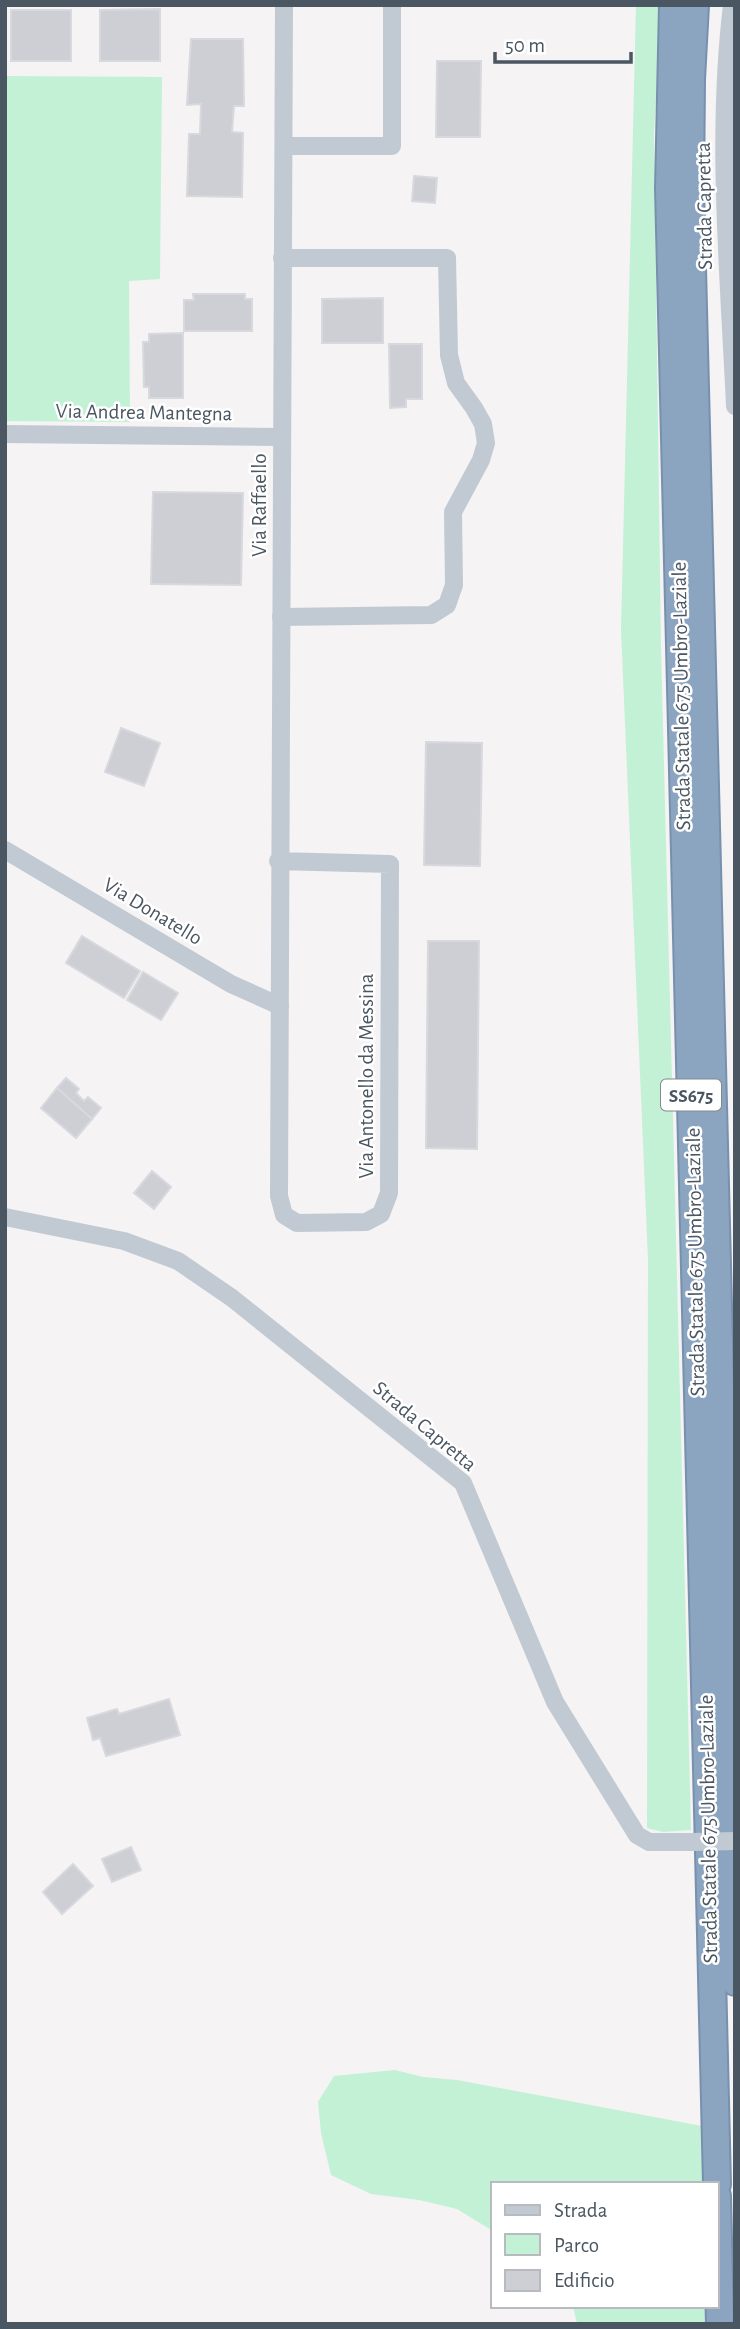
<svg xmlns="http://www.w3.org/2000/svg" width="740" height="2329" viewBox="0 0 740 2329" font-family="'Alegreya Sans',sans-serif">
  <style>
    .green { fill: #c3f1d5 }
    .building { fill: #cdcfd5; stroke: #d7d9de; stroke-width: 2 }
    .lines { fill: none; stroke-linecap: round; stroke-linejoin: round }
    .highway-casing { stroke: #7690ad; stroke-width: 30 }
    .minor { stroke: #c1cad2; stroke-width: 18 }
    .highway { stroke: #8ba5c1; stroke-width: 26 }
    .minor-bridge { stroke: #c1cad2; stroke-width: 18 }
    .labels { text-anchor: middle; stroke-width: 5; stroke-linejoin: round; paint-order: stroke }
    .shield { fill: #fff; stroke: #808990; stroke-width: 2 }
    .shield-label { font-size: 19px; font-weight: bold; fill: #4a5661 }
    .street-label { font-size: 21px; fill: #4a5661; stroke: #fff }
  </style>
  <rect width="100%" height="100%" fill="#f5f3f3"/>
  <g class="green">
    <path d="M636,5H661L654,134L661,647L691,1830L663,1832L647,1828L648,1260L621,630Z"/>
    <path d="M5,76L162,77L160,279L129,281L130,422L5,421Z"/>
    <path d="M395,2070L423,2077L457,2080L702,2126L704,2184H493V2231L457,2209L419,2200L371,2194L331,2175L321,2133L318,2102L334,2076Z"/>
    <path d="M573,2306H706L707,2324H577Z"/>
  </g>
  <g class="building">
    <path d="M160,9V61H100V10Z"/>
    <rect x="11" y="10" width="60" height="51"/>
    <path d="M191,39H243L244,106H234L232,132L243,133L242,197L187,196L189,134H200L201,104L187,105Z"/>
    <path d="M437,61H481L480,137H436Z"/>
    <path d="M414,176L437,178L435,203L412,201Z"/>
    <path d="M193,294H245V299H252V331H184V300H194Z"/>
    <path d="M383,298V343H322V299Z"/>
    <path d="M183,333V398H149V387H144L143,342H149V334Z"/>
    <path d="M389,344H422V399H406V407L390,408Z"/>
    <path d="M153,492L243,493L241,585L151,584Z"/>
    <path d="M121,728L160,743L144,786L105,772Z"/>
    <path d="M426,742L482,743L480,866L424,865Z"/>
    <path d="M82,936L140,971L124,998L66,963Z"/>
    <path d="M428,941H479L477,1149L426,1148Z"/>
    <path d="M143,972L178,993L161,1020L127,1000Z"/>
    <path d="M66,1078L79,1089L76,1093L84,1101L88,1097L101,1108L92,1119L57,1088Z"/>
    <path d="M57,1088L92,1119L76,1138L41,1108Z"/>
    <path d="M152,1171L171,1187L154,1209L134,1193Z"/>
    <path d="M169,1699L180,1735L106,1756L100,1738L93,1740L87,1718L117,1709L119,1714Z"/>
    <path d="M131,1847L141,1870L112,1882L102,1859Z"/>
    <path d="M73,1864L93,1886L62,1914L43,1892Z"/>
  </g>
  <g class="lines">
    <g class="highway-casing">
      <g id="highway">
        <path d="M673,5L669,188L717,2184"/>
        <path d="M695,5L691,79L690,189L735,1982"/>
        <path d="M717,2196L720,2324"/>
      </g>
    </g>
    <g class="minor">
      <path d="M732,5C716,138 729,273 735,406"/>
      <path d="M284,146H392V5"/>
      <path d="M5,434L282,437"/>
      <path d="M281,617L431,615L447,605L454,585L453,512L481,460L486,443L483,424L474,408L456,383L449,355L447,258H282"/>
      <path d="M5,850L231,984L280,1006"/>
      <path d="M278,861L390,864L389,1193L381,1214L366,1222L297,1223L284,1215L279,1196L284,5"/>
      <path d="M5,1217L124,1241L178,1261L232,1298L463,1483L555,1702L637,1835L649,1842H693"/>
    </g>
    <use href="#highway" class="highway"/>
    <path class="minor-bridge" d="M693,1842L735,1841"/>
  </g>
  <g class="labels">
    <rect class="shield" x="661" y="1079.5" width="60" height="31" rx="5"/>
    <g class="shield-label">
      <text x="691" y="1102">SS675</text>
    </g>
    <g class="street-label">
      <text transform="translate(704 206) rotate(-91)" y="7">Strada Capretta</text>
      <text transform="translate(144 412) rotate(1)" y="7">Via Andrea Mantegna</text>
      <text transform="translate(259 505) rotate(-90)" y="7">Via Raffaello</text>
      <text transform="translate(681 696) rotate(-91)" y="7">Strada Statale 675 Umbro-Laziale</text>
      <text transform="translate(153 911) rotate(31)" y="7">Via Donatello</text>
      <text transform="translate(366 1076) rotate(-90)" y="7">Via Antonello da Messina</text>
      <text transform="translate(695 1262) rotate(-91)" y="7">Strada Statale 675 Umbro-Laziale</text>
      <text transform="translate(425 1426) rotate(40)" y="7">Strada Capretta</text>
      <text transform="translate(708 1829) rotate(-91)" y="7">Strada Statale 675 Umbro-Laziale</text>
    </g>
  </g>
  <rect width="740" height="2329" fill="none" stroke="#4a5661" stroke-width="14"/>
  <rect x="491" y="2182" width="228" height="126" fill="#ffffff" stroke="#b7bbc0" stroke-width="2"/>
  <rect x="505" y="2205" width="35" height="10" fill="#c1cad2" stroke="#b7bbc0" stroke-width="2"/>
  <text x="554" y="2217" font-size="21" fill="#4a5661">Strada</text>
  <rect x="505" y="2234" width="35" height="21" fill="#c3f1d5" stroke="#b7bbc0" stroke-width="2"/>
  <text x="554" y="2252" font-size="21" fill="#4a5661">Parco</text>
  <rect x="505" y="2270" width="35" height="21" fill="#cdcfd5" stroke="#b7bbc0" stroke-width="2"/>
  <text x="554" y="2287" font-size="21" fill="#4a5661">Edificio</text>
  <path d="M495 52v10h136v-10" fill="none" stroke="#4a5661" stroke-width="3.5"/>
  <text x="505" y="52" font-size="21" fill="#4a5661" stroke="#ffffff" stroke-width="5" paint-order="stroke">50 m</text>
</svg>
